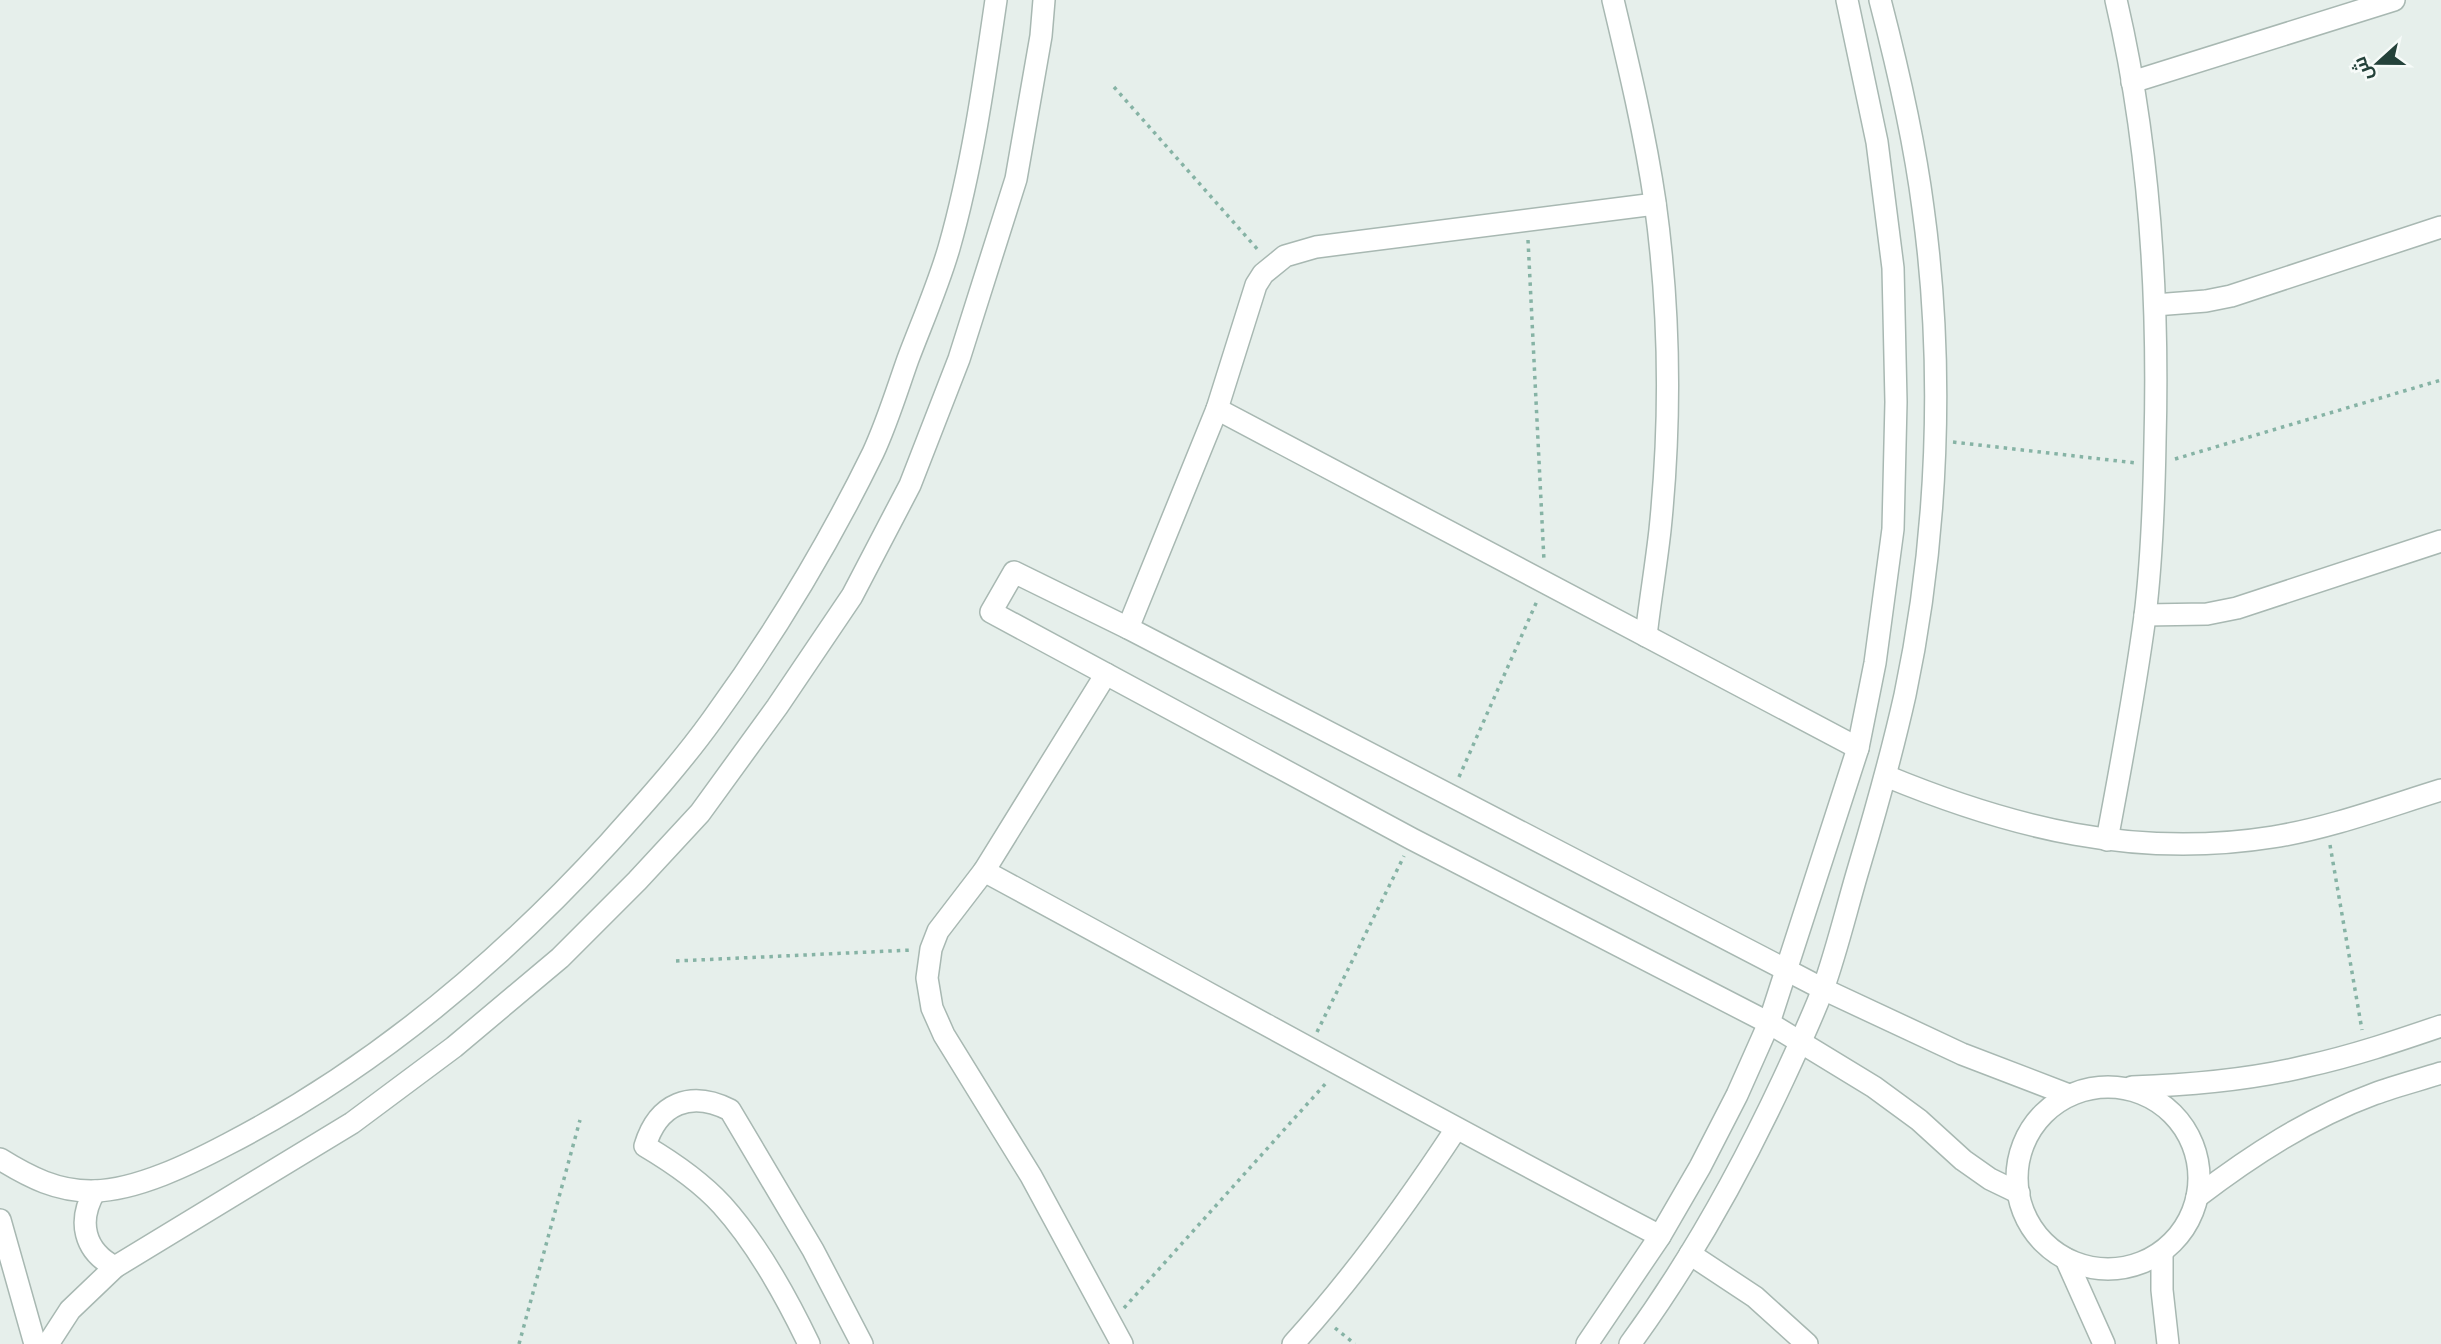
<svg xmlns="http://www.w3.org/2000/svg" width="2441" height="1344" viewBox="0 0 2441 1344" font-family="'Alegreya Sans',Cairo,sans-serif">
  <style>
    .lines { fill: none; stroke-linecap: round; stroke-linejoin: round }
    .minor-casing { stroke: #a8b8b2; stroke-width: 24 }
    .path { stroke: #86b3a5; stroke-width: 3.5; stroke-dasharray: 3.5 5; stroke-linecap: butt }
    .minor { stroke: #fff; stroke-width: 21 }
  </style>
  <rect width="100%" height="100%" fill="#e6efeb"/>
  <g class="lines">
    <g class="minor-casing">
      <g id="minor">
        <path d="M1613,0C1629,67 1645,134 1655,202C1670,310 1671,423 1660,530C1656,566 1650,601 1646,636"/>
        <path d="M2132,82L2394,0"/>
        <path d="M2155,305L2206,301L2231,296L2441,227"/>
        <path d="M1217,409L1858,748"/>
        <path d="M2145,615L2207,614L2237,608L2441,541"/>
        <path d="M1128,628L1217,409L1256,285L1263,274L1285,256L1316,247L1655,204"/>
        <path d="M1106,674L984,871L938,931L931,949L927,978L932,1008L944,1035L1031,1176L1122,1344"/>
        <path d="M1886,776C2012,828 2135,859 2273,837C2330,828 2386,807 2441,790"/>
        <path d="M2107,840C2121,766 2135,691 2145,616C2152,558 2154,500 2155,442C2159,293 2150,145 2116,0"/>
        <path d="M984,871C1210,993 1433,1118 1660,1236"/>
        <path d="M2132,1087C2191,1085 2250,1080 2307,1066C2353,1056 2397,1041 2441,1026"/>
        <circle cx="2108" cy="1178" r="91"/>
        <path d="M0,1159C29,1177 58,1192 94,1191C137,1190 190,1164 228,1144C373,1069 499,963 609,843C645,803 681,763 712,720C773,636 827,547 873,453C887,423 897,390 908,359C922,322 938,286 949,248C972,167 984,83 996,0"/>
        <path d="M95,1191C77,1221 84,1251 115,1267"/>
        <path d="M2019,1193L1990,1179L1963,1160L1919,1120L1874,1087L1769,1023L1412,839L991,612L1014,572L1128,628L1823,989L1962,1054L2069,1095"/>
        <path d="M2197,1197C2252,1155 2309,1118 2374,1094C2396,1086 2419,1080 2441,1073"/>
        <path d="M0,1220L35,1344"/>
        <path d="M2162,1252V1290L2168,1344"/>
        <path d="M1690,1254L1755,1297L1807,1344"/>
        <path d="M2066,1259L2104,1344"/>
        <path d="M48,1344L70,1310L115,1267L352,1123L454,1047L560,958L637,881L700,813L777,707L852,596L910,485L959,359L1016,179L1041,36L1044,0"/>
        <path d="M809,1344C786,1296 758,1245 722,1205C700,1181 672,1162 645,1146C658,1103 691,1090 730,1110L813,1250L862,1344"/>
        <path d="M1293,1344C1354,1277 1406,1205 1456,1129"/>
        <path d="M1587,1344L1660,1236L1700,1167L1737,1095L1769,1023L1858,748L1875,663L1893,529L1896,402L1893,268L1877,142L1847,0"/>
        <path d="M1630,1344C1690,1262 1740,1172 1783,1080C1797,1050 1811,1020 1823,989C1837,950 1847,907 1859,867C1876,810 1892,753 1905,695C1938,539 1945,367 1923,208C1914,138 1898,69 1880,0"/>
      </g>
    </g>
    <g class="path">
      <path d="M1114,87L1259,251"/>
      <path d="M1528,240L1544,561"/>
      <path d="M1953,442L2136,463"/>
      <path d="M2175,459L2441,380"/>
      <path d="M1459,777L1537,601"/>
      <path d="M2330,845L2362,1030"/>
      <path d="M676,961L912,950"/>
      <path d="M1317,1032L1404,856"/>
      <path d="M1124,1308L1327,1082"/>
      <path d="M1335,1328L1355,1344"/>
      <path d="M519,1344L580,1120"/>
    </g>
    <use href="#minor" class="minor"/>
  </g>
  <g transform="translate(2378 63) rotate(249)" stroke="#f7fbf9" stroke-width="5" paint-order="stroke">
  <path d="M0-5L12 26L0 18L-12 26Z" fill="#24423a"/>
  <text y="-10" font-size="19" font-weight="bold" text-anchor="middle" fill="#24423a">ش</text>
  </g>
</svg>
